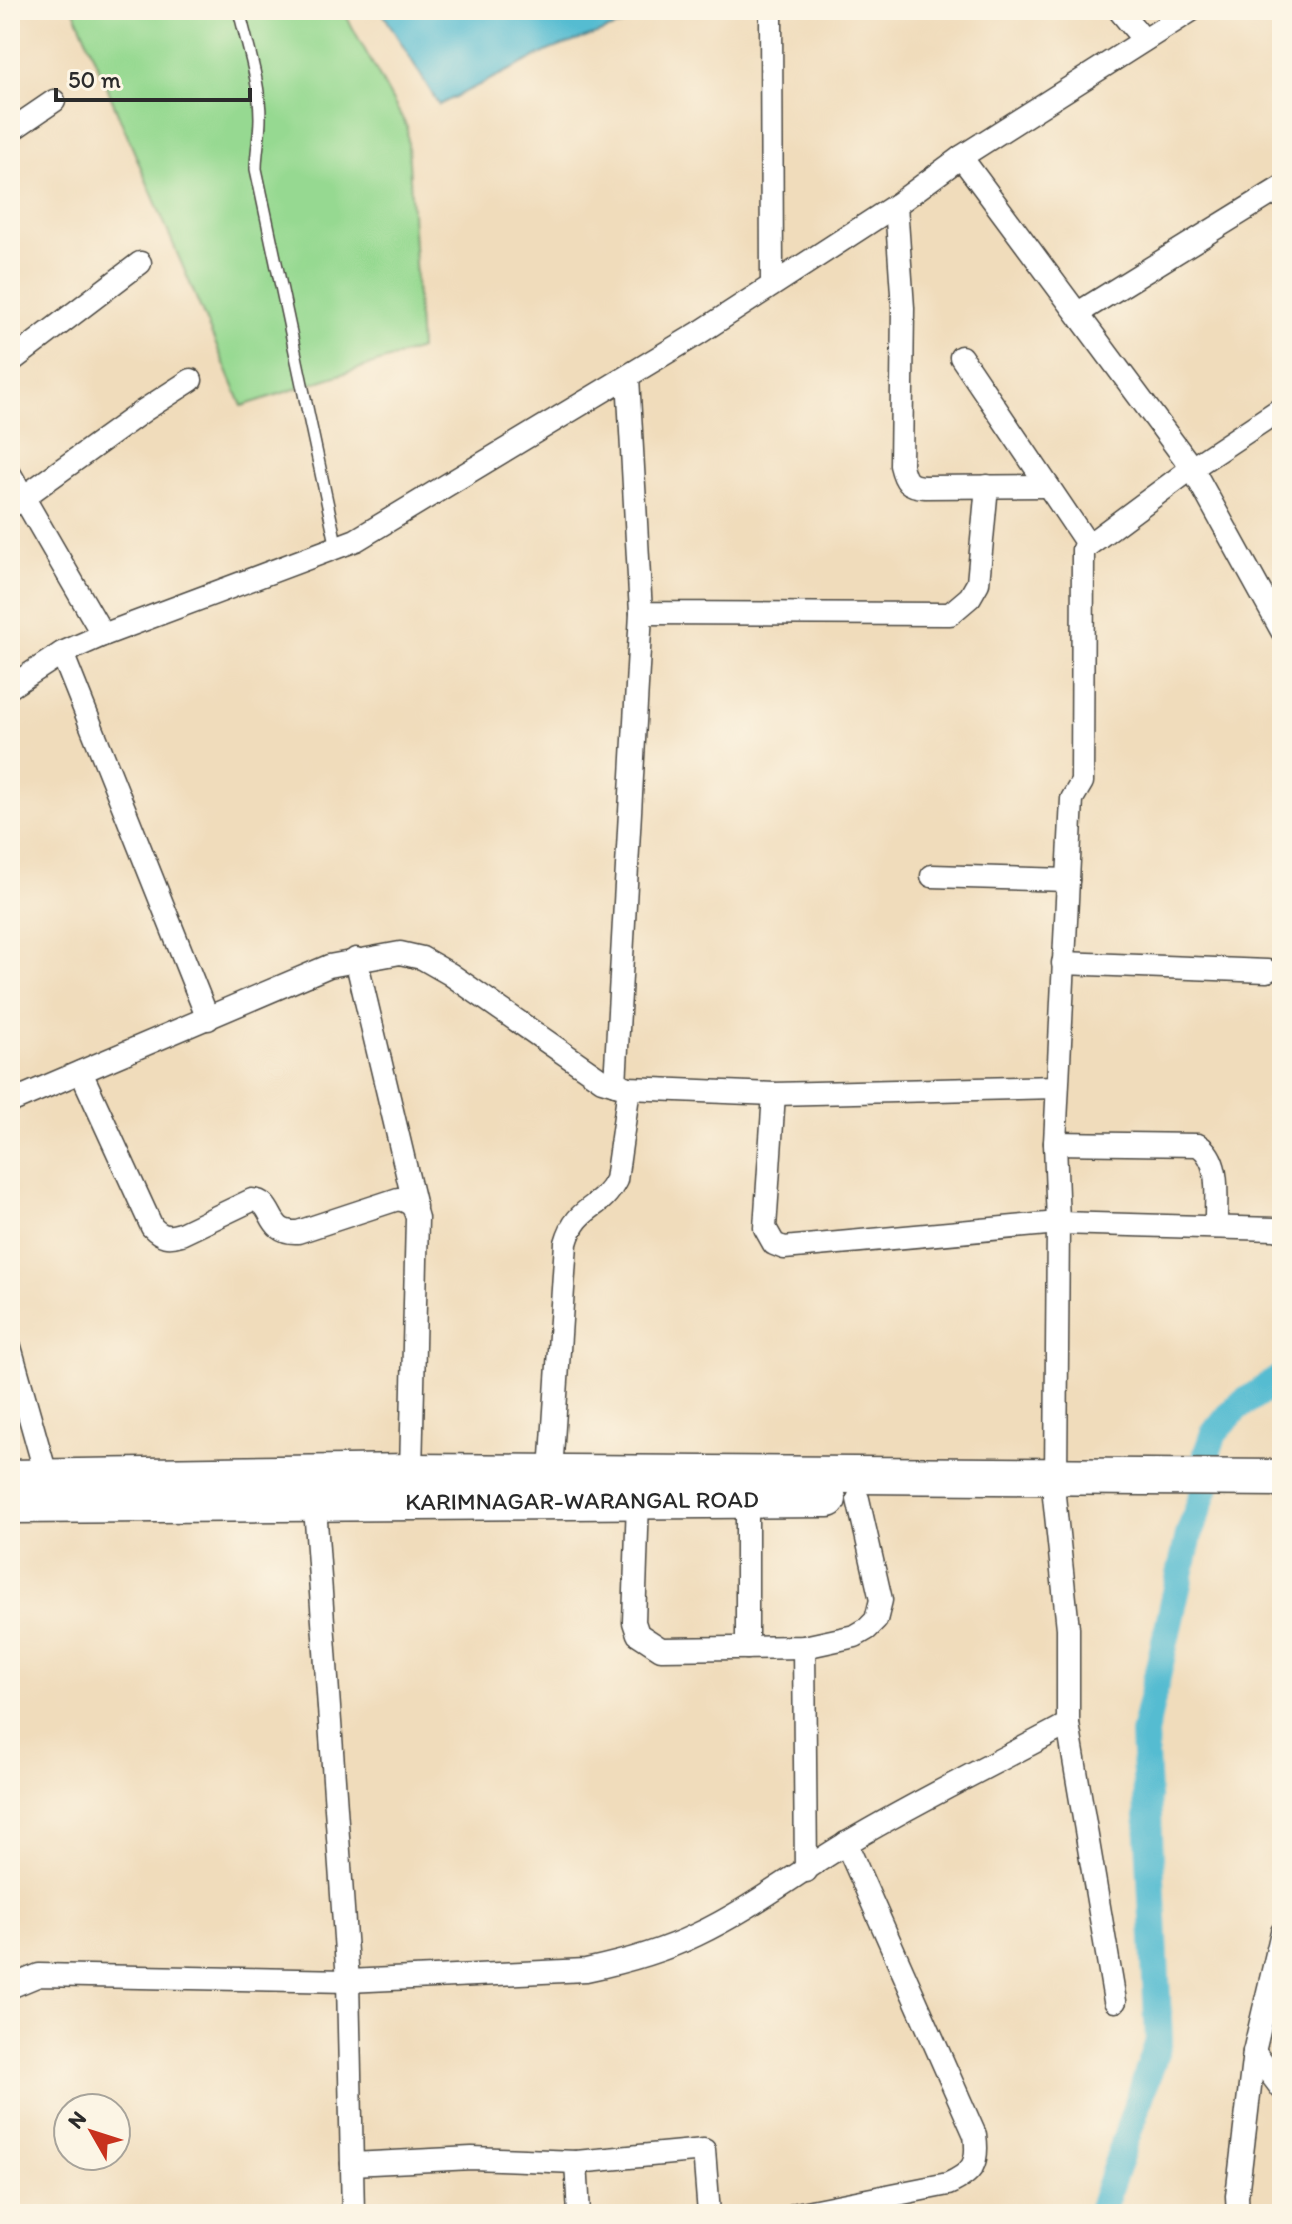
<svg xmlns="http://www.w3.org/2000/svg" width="1292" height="2224" viewBox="0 0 1292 2224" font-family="Itim,sans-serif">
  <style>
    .green { fill: #96d991; stroke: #60825e; stroke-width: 2 }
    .water { fill: #54bcd1; stroke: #40747e; stroke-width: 2 }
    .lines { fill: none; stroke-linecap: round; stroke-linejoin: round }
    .canal { stroke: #54bcd1; stroke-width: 28 }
    .service-casing { stroke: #494641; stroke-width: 14 }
    .minor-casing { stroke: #494641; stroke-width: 25 }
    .trunk-casing { stroke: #494641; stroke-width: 39 }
    .service { stroke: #fff; stroke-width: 11 }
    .minor { stroke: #fff; stroke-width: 22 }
    .trunk { stroke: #fff; stroke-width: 36 }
    .labels { text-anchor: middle; stroke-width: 8; stroke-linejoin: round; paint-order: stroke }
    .street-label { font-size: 24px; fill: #2b2b2b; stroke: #fcf5e5 }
  </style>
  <rect width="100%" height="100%" fill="#fcf5e5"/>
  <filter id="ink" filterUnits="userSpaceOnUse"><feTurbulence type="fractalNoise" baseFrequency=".0125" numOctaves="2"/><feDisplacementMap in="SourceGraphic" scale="16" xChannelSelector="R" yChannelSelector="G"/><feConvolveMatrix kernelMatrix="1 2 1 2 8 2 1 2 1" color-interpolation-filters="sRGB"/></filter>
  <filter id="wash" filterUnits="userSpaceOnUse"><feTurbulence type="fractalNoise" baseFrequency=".006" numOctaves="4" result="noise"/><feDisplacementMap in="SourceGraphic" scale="32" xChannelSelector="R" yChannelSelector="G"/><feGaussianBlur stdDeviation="1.8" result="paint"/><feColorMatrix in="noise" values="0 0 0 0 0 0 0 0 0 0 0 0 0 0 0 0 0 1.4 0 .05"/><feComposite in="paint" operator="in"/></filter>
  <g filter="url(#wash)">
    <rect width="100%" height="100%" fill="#f0dcbb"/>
    <path class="green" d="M74,10H343L407,127L420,349L242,406Z"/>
    <path class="water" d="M381,10H666L550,50L439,105Z"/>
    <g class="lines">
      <path class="canal" d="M1100,2214L1159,2041L1144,1734L1189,1535L1206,1487L1207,1453L1214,1433L1236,1408L1282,1377"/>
    </g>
  </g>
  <g filter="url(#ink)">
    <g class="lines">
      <g class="service-casing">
        <path id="service" d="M239,10C247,45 260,82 260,118C260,135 256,152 256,169L337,548"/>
      </g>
      <g class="minor-casing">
        <g id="minor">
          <path d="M771,10L772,284"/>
          <path d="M1119,10L1144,40"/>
          <path d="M10,131L54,101"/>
          <path d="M961,157L1192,468L1282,631"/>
          <path d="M896,205L903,308L901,465C905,482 908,486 925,487L1048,486"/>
          <path d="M1078,313L1282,187"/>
          <path d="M961,357L1088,545"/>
          <path d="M10,362L140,263"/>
          <path d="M628,377L641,613L950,614L970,597L978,583L987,486"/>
          <path d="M10,474L103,635"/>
          <path d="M10,507L143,411L191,380"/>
          <path d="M62,653L208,1019"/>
          <path d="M10,687L62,653L103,635L356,540L699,333L896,205L961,157L1192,10"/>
          <path d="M932,876L1068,880"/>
          <path d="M356,959L415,1207"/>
          <path d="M1063,963L1267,971"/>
          <path d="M81,1072L152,1227C162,1237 168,1238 181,1234L252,1200C276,1201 265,1234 298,1232L398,1199C411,1202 414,1206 417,1218L411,1472"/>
          <path d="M615,1084L641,613"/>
          <path d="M774,1094L765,1228L774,1244L784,1248L1058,1223L1275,1229L1282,1231"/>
          <path d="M10,1102L329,966L400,953L422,958L450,974L602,1080L629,1088L774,1094L1057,1087"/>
          <path d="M1055,1143L1198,1145C1223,1161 1215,1200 1216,1227"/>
          <path d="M10,1347L47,1478"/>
          <path d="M551,1472L566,1243C577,1204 600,1212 616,1180L629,1088"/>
          <path d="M314,1492L348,1981L353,2214"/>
          <path d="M638,1500L634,1622L638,1634L661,1649L804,1647L855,1636L867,1629L876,1620L881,1600L858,1499"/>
          <path d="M747,1500V1648"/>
          <path d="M804,1647L806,1871"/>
          <path d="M10,1987L39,1975L348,1981L586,1970C624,1962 661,1952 696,1935C749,1910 797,1873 847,1843C919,1800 994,1764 1068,1724"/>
          <path d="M1115,2001L1068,1724V1628L1054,1496L1056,1477L1058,1223L1055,1143L1072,799L1082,782L1083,549L1192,468L1282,408"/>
          <path d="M1254,2052L1282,2089"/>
          <path d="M576,2162L579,2214"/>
          <path d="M352,2164L472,2158L576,2162L704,2150L709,2214"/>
          <path d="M796,2214L948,2184C973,2173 979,2163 975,2135L846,1843"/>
          <path d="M1238,2214L1237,2196L1254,2052L1282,1932"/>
        </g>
      </g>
      <g class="trunk-casing">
        <g id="trunk">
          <path d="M10,1478L411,1472L1282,1478"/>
          <path id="s1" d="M10,1505L828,1499"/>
        </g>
      </g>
      <use href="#service" class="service"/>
      <use href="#minor" class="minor"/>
      <use href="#trunk" class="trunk"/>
    </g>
  </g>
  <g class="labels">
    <g class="street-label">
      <text dy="8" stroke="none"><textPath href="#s1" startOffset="572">KARIMNAGAR-WARANGAL ROAD</textPath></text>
    </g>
  </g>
  <rect width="1292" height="2224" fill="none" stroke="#fcf5e5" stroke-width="40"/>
  <g transform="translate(92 2132) rotate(309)"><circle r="38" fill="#fcf5e5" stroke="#a8a49b" stroke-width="2"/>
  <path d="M0-6L14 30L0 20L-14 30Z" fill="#c8321e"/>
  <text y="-12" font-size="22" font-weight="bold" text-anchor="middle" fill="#2b2b2b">N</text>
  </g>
  <path d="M56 88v12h194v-12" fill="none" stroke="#2b2b2b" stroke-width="4"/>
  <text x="68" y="88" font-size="24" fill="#2b2b2b" stroke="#fcf5e5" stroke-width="6" paint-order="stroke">50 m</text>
</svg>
